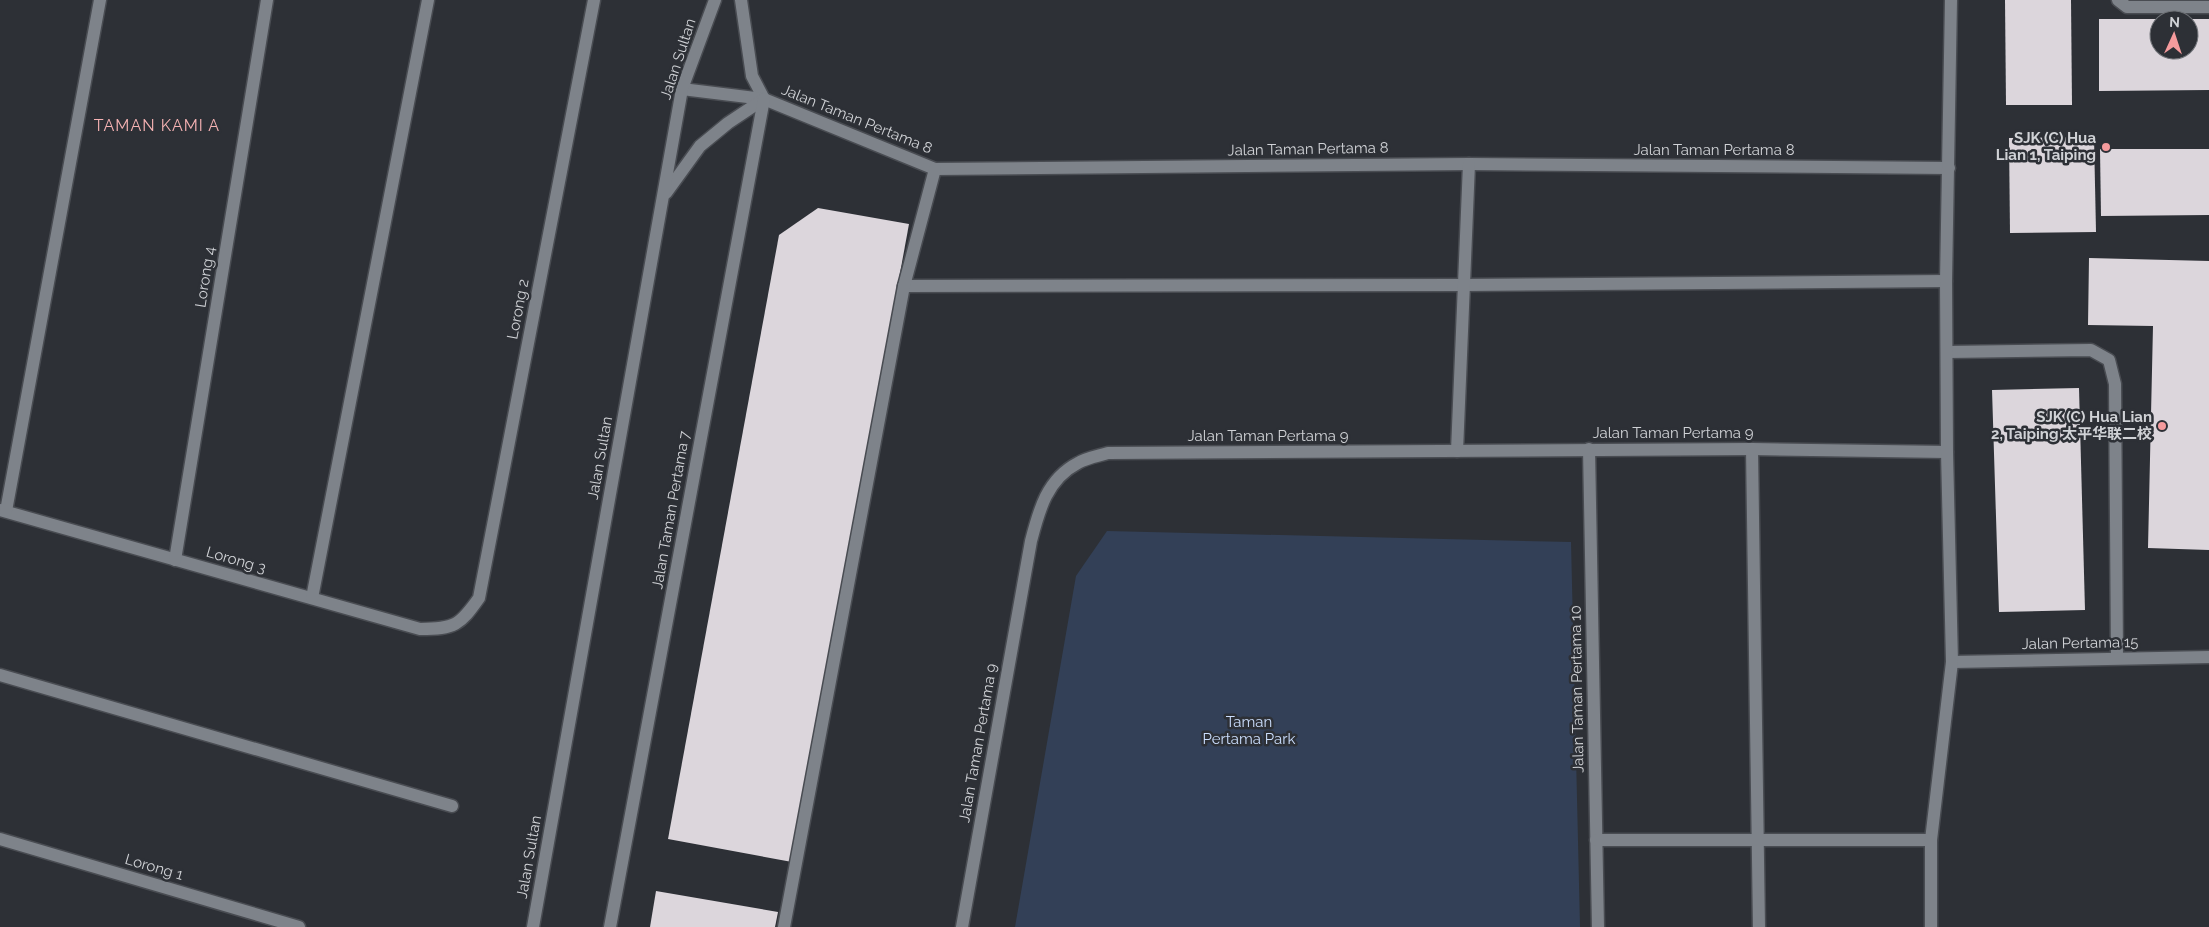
<svg xmlns="http://www.w3.org/2000/svg" width="2209" height="927" viewBox="0 0 2209 927" font-family="Raleway,'Noto Sans SC',sans-serif">
  <style>
    .green { fill: #334057 }
    .building { fill: #dcd6dc }
    .lines { fill: none; stroke-linecap: round; stroke-linejoin: round }
    .minor-casing { stroke: #494c52; stroke-width: 15 }
    .minor { stroke: #7e838a; stroke-width: 12 }
    .poi-dot { fill: #f59b9d; stroke: #2d3036; stroke-width: 2 }
    .labels { text-anchor: middle; stroke-width: 5; stroke-linejoin: round; paint-order: stroke }
    .street-label { font-size: 15px; fill: #d0d2d6; stroke: #2d3036 }
    .poi-label { font-size: 15px; font-weight: bold; fill: #d0d2d6; stroke: #2d3036; text-anchor: end }
    .park-label { font-size: 15px; fill: #cbdefd; stroke: #2d3036 }
    .neighbourhood-label { font-size: 16px; letter-spacing: 1px; fill: #f7b3b4; stroke: #2d3036 }
  </style>
  <rect width="100%" height="100%" fill="#2d3036"/>
  <path class="green" d="M1107,531L1571,542L1580,927H1015L1076,576Z"/>
  <g class="building">
    <path d="M2005,0H2071L2072,105H2006Z"/>
    <path d="M2099,19H2159V50H2189V19H2209V90L2099,91Z"/>
    <path d="M2094,137L2096,232L2010,233L2009,138Z"/>
    <path d="M2100,149H2209V215L2101,216Z"/>
    <path d="M818,208L909,224L792,862L668,839L779,235Z"/>
    <path d="M2089,258L2209,261V550L2148,548L2153,326L2088,325Z"/>
    <path d="M2079,388L2085,610L1999,612L1992,390Z"/>
    <path d="M656,891L778,912L775,927H650Z"/>
  </g>
  <g class="lines">
    <g class="minor-casing">
      <g id="minor">
        <path d="M741,0L752,76L764,99"/>
        <path d="M2118,0L2127,7H2209"/>
        <path d="M682,89L764,99L935,169L1469,164L1949,168"/>
        <path d="M666,193L700,146L728,123L764,99"/>
        <path d="M904,286L1464,285L1946,281"/>
        <path d="M1948,352L2091,350L2109,360L2115,384L2117,658"/>
        <path d="M1589,449L1598,927"/>
        <path d="M1752,449L1759,927"/>
        <path d="M1457,451L1469,164"/>
        <path d="M0,510L420,629C455,629 460,625 479,598L594,0"/>
        <path d="M6,511L100,0"/>
        <path d="M175,560L267,0"/>
        <path d="M312,598L428,0"/>
        <path d="M1952,662L2209,657"/>
        <path d="M0,675L452,806"/>
        <path d="M0,839L299,927"/>
        <path d="M1596,840H1931"/>
        <path d="M533,927L682,89L715,0"/>
        <path d="M610,927L764,99"/>
        <path d="M784,927L904,286L935,169"/>
        <path d="M962,927L1031,541C1039,510 1047,479 1078,463C1086,458 1098,456 1108,453L1752,449L1947,452"/>
        <path d="M1931,927V840L1952,662L1947,452L1946,281L1951,0"/>
      </g>
    </g>
    <use href="#minor" class="minor"/>
  </g>
  <g class="poi-dot">
    <circle cx="2106" cy="147" r="5"/>
    <circle cx="2162" cy="426" r="5"/>
  </g>
  <g class="labels">
    <g class="street-label">
      <text transform="translate(678 59) rotate(-72)" y="5">Jalan Sultan</text>
      <text transform="translate(857 119) rotate(22)" y="5">Jalan Taman Pertama 8</text>
      <text transform="translate(1308 149) rotate(-1)" y="5">Jalan Taman Pertama 8</text>
      <text x="1714" y="155">Jalan Taman Pertama 8</text>
      <text transform="translate(205 277) rotate(-81)" y="5">Lorong 4</text>
      <text transform="translate(518 309) rotate(-79)" y="5">Lorong 2</text>
      <text x="1673" y="438">Jalan Taman Pertama 9</text>
      <text x="1268" y="441">Jalan Taman Pertama 9</text>
      <text transform="translate(600 458) rotate(-80)" y="5">Jalan Sultan</text>
      <text transform="translate(671 510) rotate(-80)" y="5">Jalan Taman Pertama 7</text>
      <text transform="translate(236 560) rotate(16)" y="5">Lorong 3</text>
      <text transform="translate(2080 643) rotate(-1)" y="5">Jalan Pertama 15</text>
      <text transform="translate(1577 689) rotate(-91)" y="5">Jalan Taman Pertama 10</text>
      <text transform="translate(978 743) rotate(-80)" y="5">Jalan Taman Pertama 9</text>
      <text transform="translate(529 857) rotate(-80)" y="5">Jalan Sultan</text>
      <text transform="translate(154 867) rotate(16)" y="5">Lorong 1</text>
    </g>
    <g class="poi-label">
      <text x="2096" y="143">SJK (C) Hua<tspan x="2096" dy="17">Lian 1, Taiping</tspan></text>
      <text x="2152" y="422">SJK (C) Hua Lian<tspan x="2152" dy="17">2, Taiping 太平华联二校</tspan></text>
    </g>
    <g class="park-label">
      <text x="1249" y="727">Taman<tspan x="1249" dy="17">Pertama Park</tspan></text>
    </g>
    <g class="neighbourhood-label">
      <text x="157" y="131">TAMAN KAMI A</text>
    </g>
  </g>
  <g transform="translate(2174 35) rotate(3)"><circle r="24" fill="#2d3036" stroke="#6e7176"/>
  <path d="M0-4L9 19L0 12L-9 19Z" fill="#f59b9d"/>
  <text y="-8" font-size="14" font-weight="bold" text-anchor="middle" fill="#d0d2d6">N</text>
  </g>
</svg>
